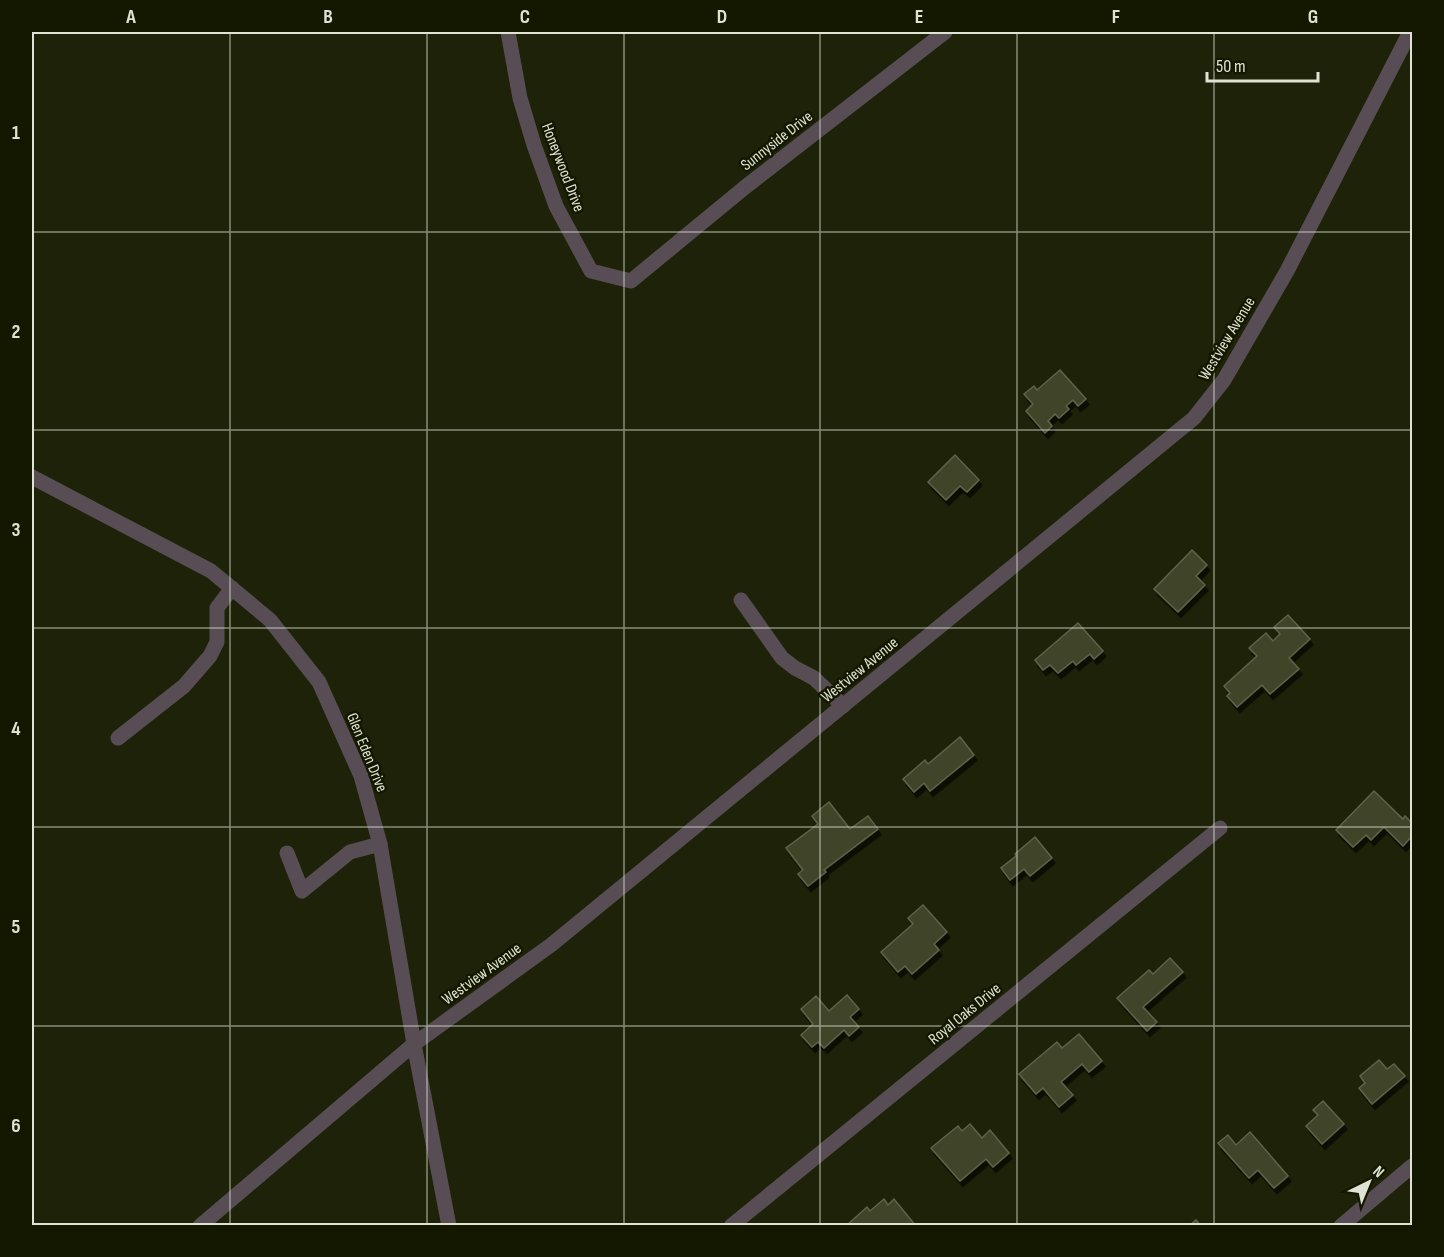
<svg xmlns="http://www.w3.org/2000/svg" width="1444" height="1257" viewBox="0 0 1444 1257" font-family="'Sofia Sans Condensed',sans-serif">
  <style>
    .building { fill: #3f4429; stroke: #5e6348; stroke-width: 1.5; filter: url(#shadow) }
    .lines { fill: none; stroke-linecap: round; stroke-linejoin: round }
    .minor { stroke: #584d54; stroke-width: 15 }
    .grid { fill: none; stroke: #dfe3d3; stroke-width: 1.5; stroke-opacity: 0.55 }
    .labels { text-anchor: middle; stroke-width: 5; stroke-linejoin: round; paint-order: stroke }
    .street-label { font-size: 16px; fill: #dfe3d3; stroke: #151801 }
    .neatline { fill: none; stroke: #dfe3d3; stroke-width: 2 }
    .grid-label { font-size: 20px; text-anchor: middle; font-weight: bold; fill: #dfe3d3 }
  </style>
  <defs>
    <filter id="shadow"><feDropShadow dx="3" dy="5.5" stdDeviation="0" flood-color="#0009"/></filter>
  </defs>
  <rect width="100%" height="100%" fill="#1e2208"/>
  <g class="building">
    <path d="M1060,370L1086,399L1078,406L1073,400L1066,406L1069,409L1059,418L1055,414L1048,421L1052,426L1045,433L1026,411L1033,404L1024,394L1034,386L1037,390Z"/>
    <path d="M955,455L979,480L967,492L960,486L946,500L928,482Z"/>
    <path d="M1192,550L1207,565L1196,576L1205,585L1178,612L1154,589Z"/>
    <path d="M1288,615L1310,639L1289,658L1299,669L1270,694L1262,685L1237,707L1227,696L1230,693L1224,686L1257,656L1249,648L1266,633L1273,641L1280,634L1274,627Z"/>
    <path d="M1078,623L1103,651L1094,659L1090,654L1076,665L1073,661L1058,673L1050,665L1043,670L1035,660Z"/>
    <path d="M960,737L974,755L930,791L924,783L914,792L903,779L925,760L928,764Z"/>
    <path d="M1374,791L1403,819L1405,816L1412,823V836L1403,846L1384,827L1371,840L1366,835L1353,847L1336,830Z"/>
    <path d="M829,802L850,829L868,816L878,829L824,870L826,872L808,886L798,874L803,870L786,848L818,824L812,816Z"/>
    <path d="M1035,837L1052,858L1030,876L1024,869L1010,880L1001,868L1016,856L1015,854Z"/>
    <path d="M923,905L947,932L934,944L939,950L912,974L905,966L898,972L881,952L913,924L908,918Z"/>
    <path d="M1170,958L1183,972L1143,1007L1157,1022L1147,1031L1117,998L1149,970L1153,974Z"/>
    <path d="M847,995L859,1009L850,1017L859,1027L849,1036L844,1030L824,1048L818,1042L812,1047L801,1035L813,1024L801,1009L816,996L829,1011Z"/>
    <path d="M1079,1034L1102,1061L1089,1072L1082,1064L1061,1082L1073,1095L1059,1107L1043,1088L1036,1094L1019,1074L1057,1042L1062,1048Z"/>
    <path d="M1379,1060L1387,1069L1394,1064L1405,1076L1372,1104L1359,1088L1365,1083L1360,1076Z"/>
    <path d="M1323,1101L1344,1124L1322,1144L1306,1126L1318,1115L1313,1110Z"/>
    <path d="M970,1124L982,1138L990,1130L1009,1153L993,1167L986,1159L960,1181L931,1148L958,1126L962,1131Z"/>
    <path d="M1250,1132L1288,1176L1274,1188L1258,1170L1249,1178L1218,1143L1228,1135L1236,1145Z"/>
    <path d="M884,1199L888,1205L894,1199L916,1226H846L867,1207L870,1211Z"/>
    <path d="M1196,1220L1201,1226H1189Z"/>
  </g>
  <g class="lines">
    <g class="minor">
      <path d="M508,32L520,98L534,145L556,206L591,271L631,281L744,188L945,32"/>
      <path d="M32,477L211,571L270,620L319,682L361,776L380,844L414,1044L449,1226"/>
      <path d="M741,600L782,658L795,668L814,678L843,706"/>
      <path d="M118,738L184,686L210,656L217,642V608L232,588"/>
      <path d="M287,853L302,891L350,852L380,844"/>
      <path d="M200,1226L414,1044L551,945L1194,418L1224,380L1287,271L1410,32"/>
      <path d="M731,1226L1220,828"/>
      <path d="M1341,1226L1412,1166"/>
    </g>
  </g>
  <path class="grid" d="M230,32V1226M427,32V1226M624,32V1226M820,32V1226M1017,32V1226M1214,32V1226M32,232H1412M32,430H1412M32,628H1412M32,827H1412M32,1026H1412"/>
  <g class="labels">
    <g class="street-label">
      <text transform="translate(776 140) rotate(-38)" y="6">Sunnyside Drive</text>
      <text transform="translate(564 167) rotate(69)" y="6">Honeywood Drive</text>
      <text transform="translate(1226 338) rotate(-59)" y="6">Westview Avenue</text>
      <text transform="translate(859 669) rotate(-39)" y="6">Westview Avenue</text>
      <text transform="translate(368 752) rotate(68)" y="6">Glen Eden Drive</text>
      <text transform="translate(481 973) rotate(-36)" y="6">Westview Avenue</text>
      <text transform="translate(964 1013) rotate(-39)" y="6">Royal Oaks Drive</text>
    </g>
  </g>
  <rect width="1444" height="1257" fill="none" stroke="#151801" stroke-width="66"/>
  <g transform="translate(1369 1182) rotate(43)" stroke="#151801" stroke-width="4.5" paint-order="stroke">
  <path d="M0-4.5L10 22L0 15L-10 22Z" fill="#dfe3d3"/>
  <text y="-9" font-size="16" font-weight="bold" text-anchor="middle" fill="#dfe3d3">N</text>
  </g>
  <path d="M1207 72v9h111v-9" fill="none" stroke="#dfe3d3" stroke-width="3"/>
  <text x="1216" y="72" font-size="18" fill="#dfe3d3" stroke="#151801" stroke-width="4.5" paint-order="stroke">50 m</text>
  <rect x="33" y="33" width="1378" height="1191" class="neatline"/>
  <g class="grid-label">
    <text x="131" y="23">A</text>
    <text x="328" y="23">B</text>
    <text x="525" y="23">C</text>
    <text x="722" y="23">D</text>
    <text x="919" y="23">E</text>
    <text x="1116" y="23">F</text>
    <text x="1313" y="23">G</text>
    <text x="16" y="139">1</text>
    <text x="16" y="338">2</text>
    <text x="16" y="536">3</text>
    <text x="16" y="735">4</text>
    <text x="16" y="933">5</text>
    <text x="16" y="1132">6</text>
  </g>
</svg>
